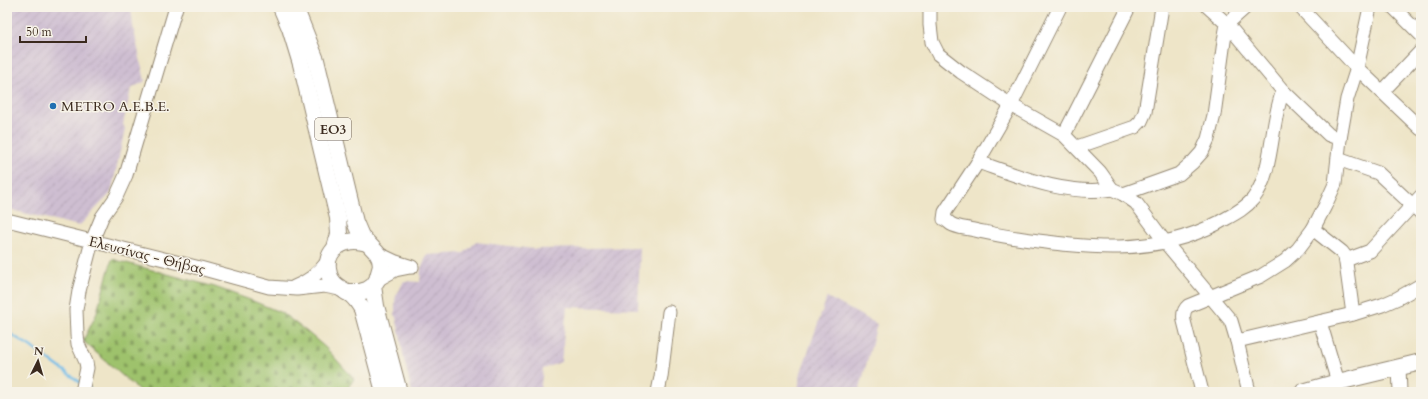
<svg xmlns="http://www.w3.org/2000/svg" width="1428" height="399" viewBox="0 0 1428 399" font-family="Cardo,serif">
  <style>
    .industrial { fill: url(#industrial-furrows) }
    .cemetery { fill: url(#cemetery-stones); stroke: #6c7645 }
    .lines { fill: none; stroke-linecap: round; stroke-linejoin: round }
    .stream { stroke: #6fbce9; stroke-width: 2.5 }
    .minor-casing { stroke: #948873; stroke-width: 15 }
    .major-casing { stroke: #948873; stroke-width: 18 }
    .minor { stroke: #fff; stroke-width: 13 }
    .major { stroke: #fff; stroke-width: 16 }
    .poi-dot { fill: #1f6fb2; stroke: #f7f3e8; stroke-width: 1.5 }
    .labels { text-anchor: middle; stroke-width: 3; stroke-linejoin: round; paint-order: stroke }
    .shield { fill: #f7f3e8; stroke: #73665b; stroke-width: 1 }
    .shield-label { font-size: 13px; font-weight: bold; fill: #3b2a1e }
    .poi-label { font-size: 14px; fill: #3b2a1e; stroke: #f7f3e8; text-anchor: start }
    .street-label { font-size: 14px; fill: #3b2a1e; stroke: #f7f3e8 }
  </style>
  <defs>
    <pattern id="industrial-furrows" width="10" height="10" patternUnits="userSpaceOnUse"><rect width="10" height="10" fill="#cebed1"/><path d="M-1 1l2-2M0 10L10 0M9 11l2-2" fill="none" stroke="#b2a3b3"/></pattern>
    <pattern id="cemetery-stones" width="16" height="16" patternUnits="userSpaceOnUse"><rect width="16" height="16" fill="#9ec26c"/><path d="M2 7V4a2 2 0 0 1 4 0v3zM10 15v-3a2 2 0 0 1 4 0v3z" fill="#829e58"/></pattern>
  </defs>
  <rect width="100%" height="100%" fill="#f7f3e8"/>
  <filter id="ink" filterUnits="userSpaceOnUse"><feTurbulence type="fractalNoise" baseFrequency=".025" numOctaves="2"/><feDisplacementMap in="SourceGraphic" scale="8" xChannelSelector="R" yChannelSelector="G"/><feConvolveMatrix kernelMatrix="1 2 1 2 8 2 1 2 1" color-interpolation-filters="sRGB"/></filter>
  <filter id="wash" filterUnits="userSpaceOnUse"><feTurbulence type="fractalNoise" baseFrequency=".012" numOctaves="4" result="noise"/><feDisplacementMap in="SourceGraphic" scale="16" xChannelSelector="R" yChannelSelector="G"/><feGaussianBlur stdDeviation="0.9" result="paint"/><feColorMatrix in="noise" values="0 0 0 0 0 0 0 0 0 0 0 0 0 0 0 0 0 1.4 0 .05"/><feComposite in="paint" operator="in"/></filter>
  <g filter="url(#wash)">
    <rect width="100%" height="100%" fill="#eee5c8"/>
    <g class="industrial">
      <path d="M7,7H131L133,26L145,81L131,89L123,124L125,129L111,193L79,226L7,209Z"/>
      <path d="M476,242L534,249L640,247L638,309L567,307L561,362L543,369L540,392H412L404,360L400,334L395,314V301L396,296L404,281L420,282L421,268L427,255L464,253Z"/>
      <path d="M827,297L877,324L859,392H798L800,375Z"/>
    </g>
    <path class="cemetery" d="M112,259L215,287L253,301L282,313L306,331L326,348L354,379L345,392H141L83,341L96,315Z"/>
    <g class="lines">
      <g class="stream">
        <path d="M7,332L30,346L81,383"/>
        <path d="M88,388L93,392"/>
      </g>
    </g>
  </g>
  <g filter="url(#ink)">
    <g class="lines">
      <g class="minor-casing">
        <g id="minor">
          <path d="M930,7V25L932,42L938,54L961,72L1011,105L1064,135L1100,172L1112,189L1123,194L1136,203L1165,242L1231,321L1237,341L1249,392"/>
          <path d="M1060,7L1011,105L978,162L945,212L944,219C947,220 949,223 951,224C956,227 964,228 969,229C985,232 1000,236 1017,238C1086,248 1153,257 1218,223C1230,216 1244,210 1253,199C1274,172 1270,123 1283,91"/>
          <path d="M1208,7L1227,24L1283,91L1329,135L1340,139"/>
          <path d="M1300,7L1357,68L1421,129"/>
          <path d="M1393,7L1421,35"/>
          <path d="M1382,92L1421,51"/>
          <path d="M1064,135L1129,7"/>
          <path d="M1077,147L1135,127L1141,121L1145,112L1162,7"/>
          <path d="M1338,159L1378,173L1421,213"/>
          <path d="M978,162C1021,177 1066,196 1112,189"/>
          <path d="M1123,194L1179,174L1193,162L1202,152L1208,139L1214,115L1224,41L1227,24L1246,7"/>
          <path d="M7,220L200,268L269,287L297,289L324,286L340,289"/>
          <path d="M1313,229L1342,252L1345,256L1353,314"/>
          <path d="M377,253L396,262L412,267"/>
          <path d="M1346,260L1370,251L1421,196"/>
          <path d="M377,280L395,270L410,267"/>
          <path d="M294,287C308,282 319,273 328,261"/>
          <path d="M1320,322L1338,382"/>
          <path d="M1237,341L1353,314L1382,305L1398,298L1421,285"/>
          <path d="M1399,367L1400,392"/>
          <path d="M82,392L87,368L86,362L78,344L77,335L76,310L79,291L92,241L102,217L116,197L126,175L176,7"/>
          <path d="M658,392L661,377L669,312"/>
          <path d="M1202,392L1184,321C1183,315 1183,310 1188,306L1261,276L1285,261L1298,249L1313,229L1325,206L1335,184L1340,139L1347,99L1357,68L1370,7"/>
        </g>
      </g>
      <g class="major-casing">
        <g id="major">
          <path d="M281,7L290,28L301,64L338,218L339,234L335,248"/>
          <path d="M295,7L316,60L355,222L361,236L377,253L380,259L381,266L377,280L373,286L367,290L360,292H346"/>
          <path d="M367,243C346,236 322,249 329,274C332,286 342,288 351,295C356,299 359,304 362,309L384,392"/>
          <path d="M373,286L376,306L399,392"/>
          <path d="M1303,392L1338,382L1421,362"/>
        </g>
      </g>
      <use href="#minor" class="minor"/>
      <use href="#major" class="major"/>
    </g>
  </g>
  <circle class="poi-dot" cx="53" cy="106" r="4"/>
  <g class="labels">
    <rect class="shield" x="315" y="118" width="36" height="22" rx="3"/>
    <g class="shield-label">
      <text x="333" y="134">ΕΟ3</text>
    </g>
    <g class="poi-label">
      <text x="61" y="111">METRO Α.Ε.Β.Ε.</text>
    </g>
    <g class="street-label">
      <text transform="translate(147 255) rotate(14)" y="5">Ελευσίνας - Θήβας</text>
    </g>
  </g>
  <rect width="1428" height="399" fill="none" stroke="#f7f3e8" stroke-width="24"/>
  <g transform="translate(38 361) rotate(5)" stroke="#f7f3e8" stroke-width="3" paint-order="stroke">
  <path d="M0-3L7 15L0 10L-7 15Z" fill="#3b2a1e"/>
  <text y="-6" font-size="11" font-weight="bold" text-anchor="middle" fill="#3b2a1e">N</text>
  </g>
  <path d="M20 36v6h66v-6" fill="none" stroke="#3b2a1e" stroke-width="2"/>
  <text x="26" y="36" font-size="12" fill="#3b2a1e" stroke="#f7f3e8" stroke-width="3" paint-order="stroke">50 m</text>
</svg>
